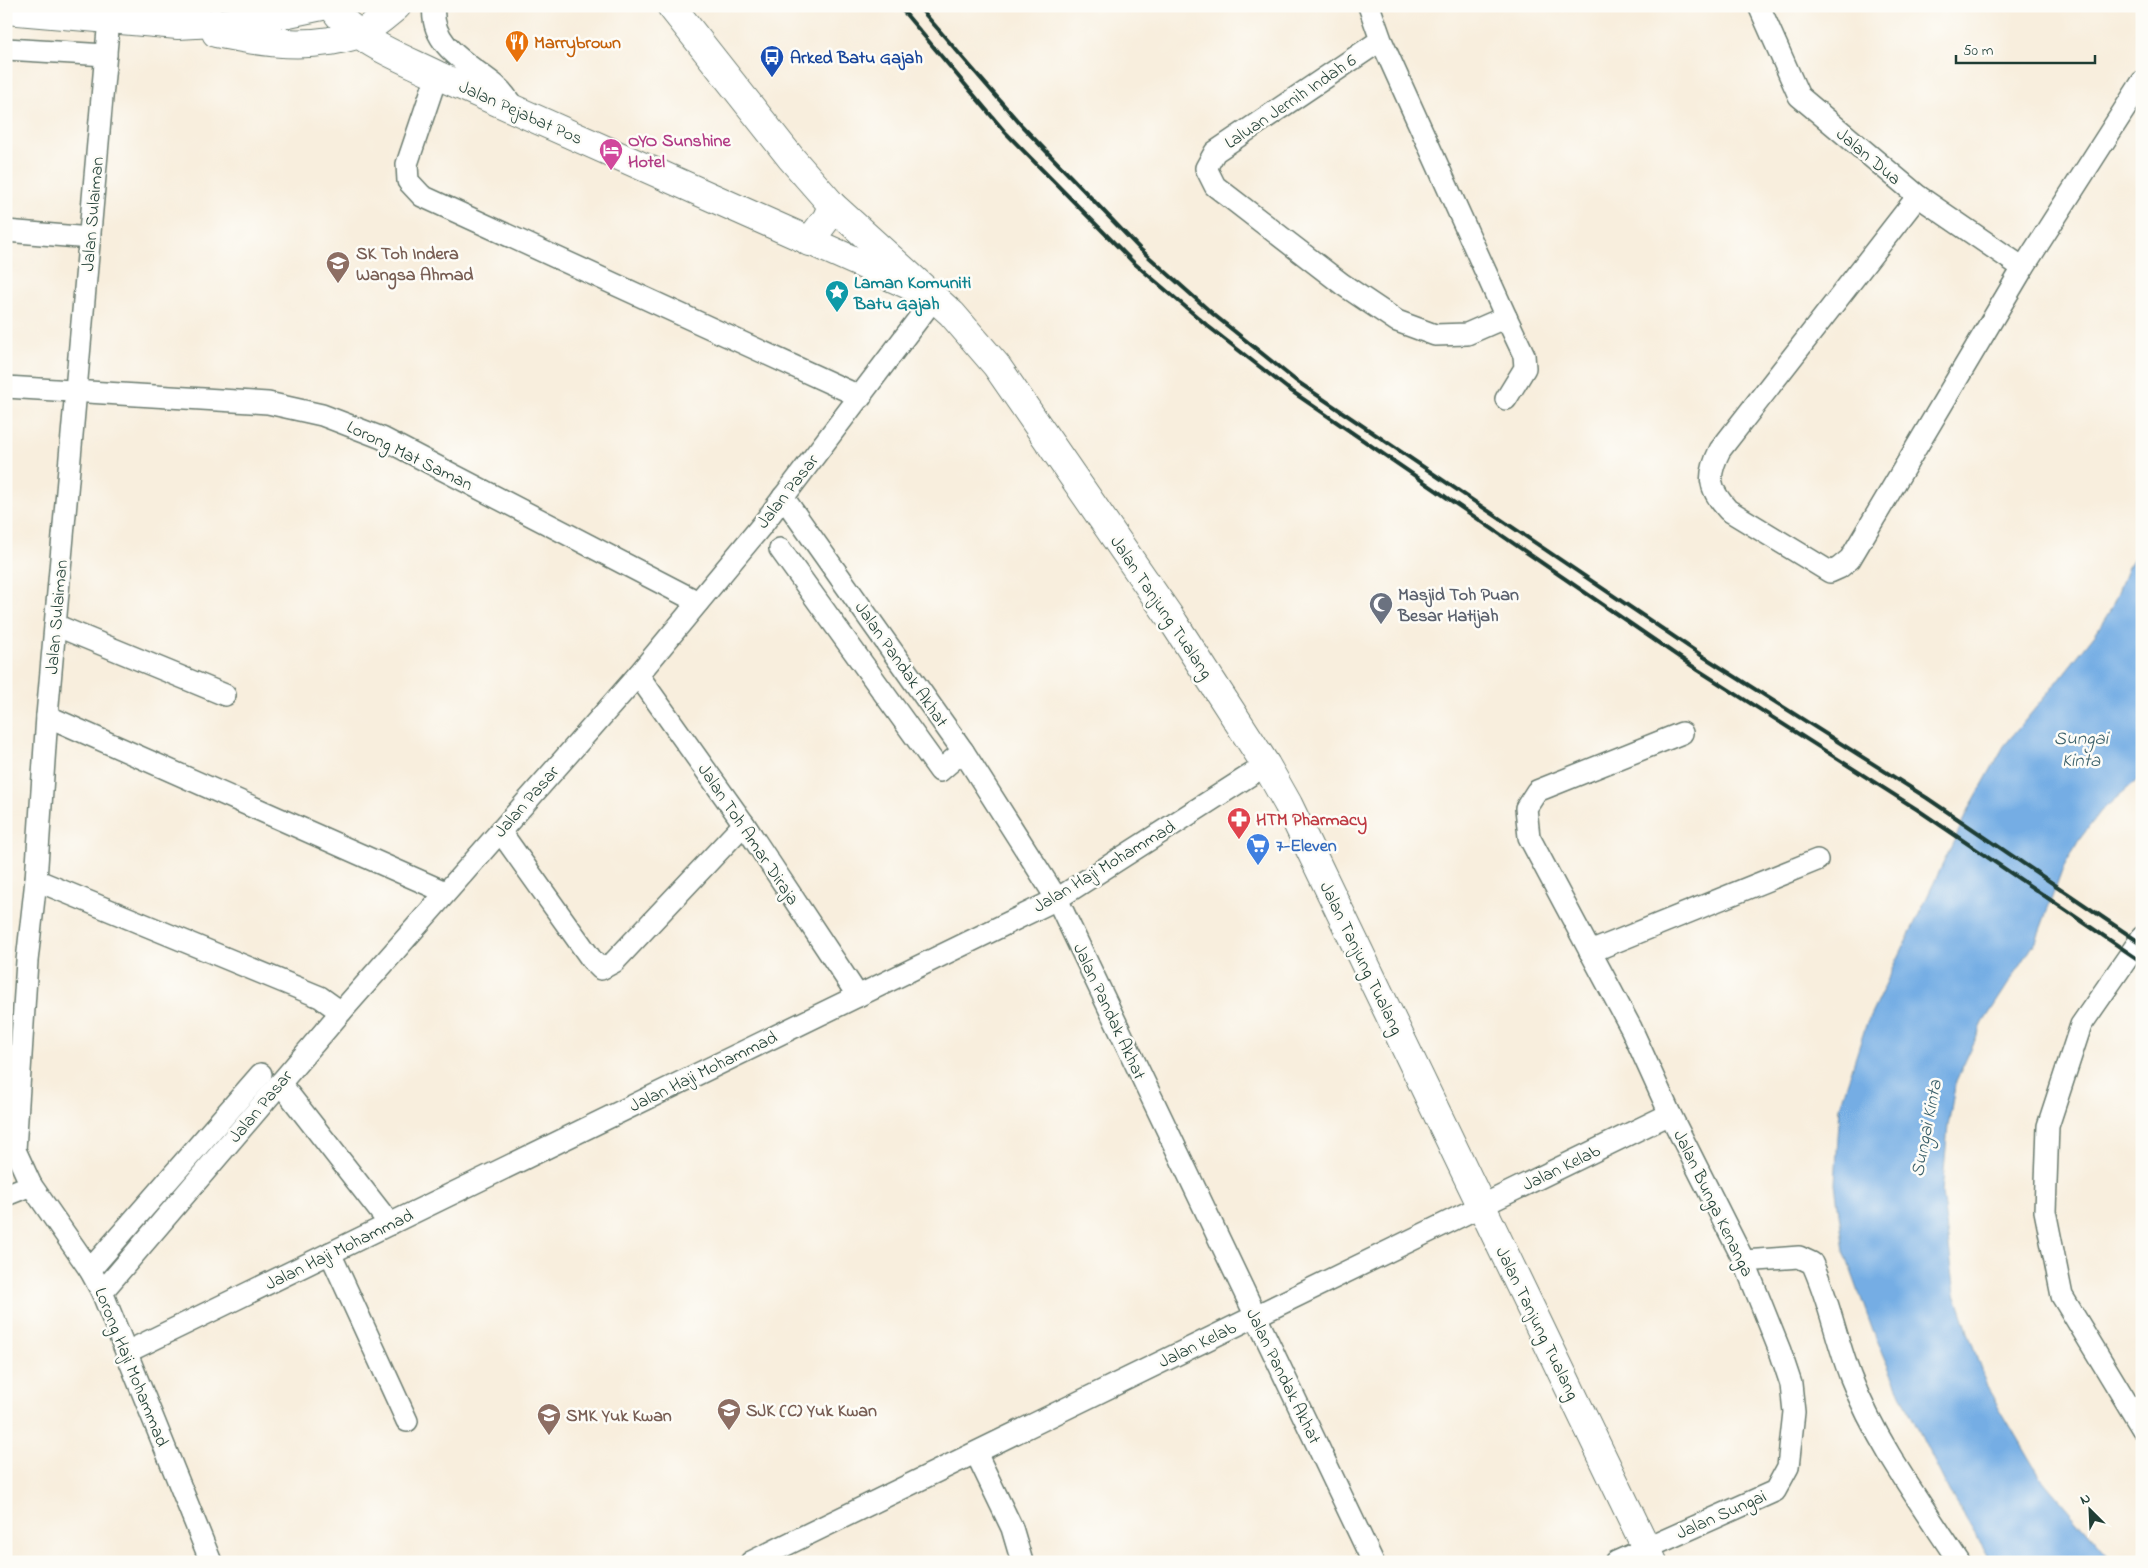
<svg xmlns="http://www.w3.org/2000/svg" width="2148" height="1568" viewBox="0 0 2148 1568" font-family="'Indie Flower',sans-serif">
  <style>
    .water { fill: #75ade4; stroke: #4a758c }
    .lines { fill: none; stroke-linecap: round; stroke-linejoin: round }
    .minor-casing { stroke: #6b7b6f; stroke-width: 24 }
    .tertiary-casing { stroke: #6b7b6f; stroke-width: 30 }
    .secondary-casing { stroke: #6b7b6f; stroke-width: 30 }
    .minor { stroke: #fff; stroke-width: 21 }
    .tertiary { stroke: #fff; stroke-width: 28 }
    .secondary { stroke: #fff; stroke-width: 28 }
    .rail { stroke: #1f3d34; stroke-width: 4 }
    .labels { text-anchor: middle; stroke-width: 5; stroke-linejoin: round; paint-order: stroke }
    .food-label { font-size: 18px; font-weight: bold; fill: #c56008; stroke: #fdfcf7; text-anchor: start }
    .transit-label { font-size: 18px; font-weight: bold; fill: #164399; stroke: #fdfcf7; text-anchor: start }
    .street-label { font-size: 18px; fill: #1f3d34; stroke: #fdfcf7 }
    .hotel-label { font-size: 18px; font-weight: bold; fill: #b23c85; stroke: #fdfcf7; text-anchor: start }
    .education-label { font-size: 18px; font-weight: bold; fill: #785e54; stroke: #fdfcf7; text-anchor: start }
    .culture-label { font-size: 18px; font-weight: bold; fill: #0d838f; stroke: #fdfcf7; text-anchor: start }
    .worship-label { font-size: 18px; font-weight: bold; fill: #5b616d; stroke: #fdfcf7; text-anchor: start }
    .health-label { font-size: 18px; font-weight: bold; fill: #be3a42; stroke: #fdfcf7; text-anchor: start }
    .shop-label { font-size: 18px; font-weight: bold; fill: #366cbe; stroke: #fdfcf7; text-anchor: start }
    .water-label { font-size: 19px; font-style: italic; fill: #395f69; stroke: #fdfcf7 }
  </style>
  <rect width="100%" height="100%" fill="#fdfcf7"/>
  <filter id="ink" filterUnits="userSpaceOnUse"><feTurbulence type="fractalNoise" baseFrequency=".02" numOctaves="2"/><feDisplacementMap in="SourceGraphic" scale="10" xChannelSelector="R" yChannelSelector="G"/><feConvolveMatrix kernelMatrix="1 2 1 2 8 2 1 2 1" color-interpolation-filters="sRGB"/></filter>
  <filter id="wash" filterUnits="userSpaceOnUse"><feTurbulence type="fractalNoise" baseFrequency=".0096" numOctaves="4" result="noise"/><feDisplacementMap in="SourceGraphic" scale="20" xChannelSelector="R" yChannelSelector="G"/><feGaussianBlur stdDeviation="1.12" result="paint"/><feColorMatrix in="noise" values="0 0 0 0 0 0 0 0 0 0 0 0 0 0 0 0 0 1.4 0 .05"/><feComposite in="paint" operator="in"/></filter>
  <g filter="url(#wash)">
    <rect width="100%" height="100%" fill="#f8eedd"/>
    <path class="water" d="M2142,546V776L2101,811L2079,840L2062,870L2036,941L1983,1023L1956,1081L1948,1126L1942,1193L1955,1293L1987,1387L2040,1477L2113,1562H1991L1949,1491L1909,1411L1873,1331L1844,1251L1835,1183L1840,1106L1866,1025L1971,805L2004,746L2057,682L2095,634L2111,609L2128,567Z"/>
  </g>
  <g filter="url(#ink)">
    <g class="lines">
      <g class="minor-casing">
        <g id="minor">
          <path d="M434,6C429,45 469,64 495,85C503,92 509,100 514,109"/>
          <path d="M1369,6L1381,40L1506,317L1467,334L1435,335L1397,321L1342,284L1215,186L1206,168L1215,152L1381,40"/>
          <path d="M1759,6L1799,96L1918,196L2023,268"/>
          <path d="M6,49L106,55"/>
          <path d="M437,75L407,164L408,181L422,196L861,397"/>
          <path d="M1918,196L1720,450C1707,476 1708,488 1728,510L1830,572L1839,568L1850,559L2023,268L2142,82"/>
          <path d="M6,231L90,238"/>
          <path d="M1506,317L1524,355L1525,368L1506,399"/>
          <path d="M6,387L268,403L322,415L382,438L698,602"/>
          <path d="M783,497L963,751L1057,899L1373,1562"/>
          <path d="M780,549L940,771L963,751"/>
          <path d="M55,625L225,695"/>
          <path d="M638,675L744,824L858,996"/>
          <path d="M47,716L445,892"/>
          <path d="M500,831L592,960L601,969L614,962L744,824"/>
          <path d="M36,880L320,997L341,1012"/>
          <path d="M2142,937L2081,1025L2048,1126L2045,1211L2062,1296L2142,1428"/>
          <path d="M1590,952L1817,860"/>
          <path d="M280,1083L390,1224"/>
          <path d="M31,1185L90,1270L102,1292L211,1562"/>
          <path d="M6,1195L31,1185L15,1150L27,961L36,880L47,716L109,19"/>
          <path d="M330,1253L407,1421"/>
          <path d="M1744,1261L1799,1257L1812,1263C1829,1299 1836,1340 1851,1378C1877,1444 1920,1502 1959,1562"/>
          <path d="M90,1270L261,1074"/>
          <path d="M102,1292L341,1012L638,675L763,524L935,297"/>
          <path d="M127,1352L1057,899L1266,765"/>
          <path d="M976,1453L1012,1528L1022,1562"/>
          <path d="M751,1562L1670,1114"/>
          <path d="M1616,1562L1775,1491L1788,1467L1794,1412L1791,1384L1780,1351L1744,1261L1670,1114L1631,1028L1529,837L1526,808L1537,791L1682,733"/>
        </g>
      </g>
      <g class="tertiary-casing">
        <path id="tertiary" d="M332,6C355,42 401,57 437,75L929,294"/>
      </g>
      <g class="secondary-casing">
        <g id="secondary">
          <path d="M671,6L791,158L832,205L952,314L996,365L1174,623L1266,765L1288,804L1653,1562"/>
          <path d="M6,10L178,25L250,21L322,6"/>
          <path d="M216,33C255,41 291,47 330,41C340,39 351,38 360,33C374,26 385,16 397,6"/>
          <path d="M809,242L827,218L832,205"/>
        </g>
      </g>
      <use href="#minor" class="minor"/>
      <use href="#tertiary" class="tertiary"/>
      <use href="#secondary" class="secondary"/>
      <g class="rail">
        <path d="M899,6L1005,132L1134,263L1209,327L1287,388L1698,670L1918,810L2142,962"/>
        <path d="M918,6L1022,126L1140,249L1213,314L1295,380L1701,655L1927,798L2142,944"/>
      </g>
    </g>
  </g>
  <defs>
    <g id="restaurant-pin" transform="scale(1.25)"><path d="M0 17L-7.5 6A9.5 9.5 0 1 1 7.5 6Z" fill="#e8710a" stroke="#fdfcf7"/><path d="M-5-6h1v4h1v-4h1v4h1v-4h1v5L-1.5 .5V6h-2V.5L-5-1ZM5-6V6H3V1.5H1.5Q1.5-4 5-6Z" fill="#fff"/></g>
    <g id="bus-pin" transform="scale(1.25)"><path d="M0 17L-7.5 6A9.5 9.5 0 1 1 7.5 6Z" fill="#1a4fb4" stroke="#fdfcf7"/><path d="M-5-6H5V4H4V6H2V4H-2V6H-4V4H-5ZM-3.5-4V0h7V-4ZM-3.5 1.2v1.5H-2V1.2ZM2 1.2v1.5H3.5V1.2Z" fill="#fff"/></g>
    <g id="hotel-pin" transform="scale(1.25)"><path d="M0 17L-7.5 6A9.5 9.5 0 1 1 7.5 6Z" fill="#d1479c" stroke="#fdfcf7"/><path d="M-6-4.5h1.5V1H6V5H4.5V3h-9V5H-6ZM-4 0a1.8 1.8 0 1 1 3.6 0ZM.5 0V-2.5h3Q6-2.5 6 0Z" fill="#fff"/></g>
    <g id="school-pin" transform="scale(1.25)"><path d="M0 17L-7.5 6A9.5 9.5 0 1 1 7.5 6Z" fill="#8d6e63" stroke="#fdfcf7"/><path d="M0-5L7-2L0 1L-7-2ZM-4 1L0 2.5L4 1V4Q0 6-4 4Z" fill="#fff"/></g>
    <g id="sight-pin" transform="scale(1.25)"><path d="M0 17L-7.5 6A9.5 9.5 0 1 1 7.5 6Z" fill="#0f9aa8" stroke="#fdfcf7"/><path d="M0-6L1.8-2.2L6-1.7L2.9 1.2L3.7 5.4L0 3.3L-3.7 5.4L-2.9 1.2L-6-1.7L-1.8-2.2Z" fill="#fff"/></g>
    <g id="mosque-pin" transform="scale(1.25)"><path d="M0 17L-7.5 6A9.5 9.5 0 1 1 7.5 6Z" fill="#6b7280" stroke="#fdfcf7"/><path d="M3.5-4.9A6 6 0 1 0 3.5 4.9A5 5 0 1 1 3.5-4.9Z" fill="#fff"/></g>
    <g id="pharmacy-pin" transform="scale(1.25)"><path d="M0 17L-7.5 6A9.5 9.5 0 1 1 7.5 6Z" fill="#e0444e" stroke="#fdfcf7"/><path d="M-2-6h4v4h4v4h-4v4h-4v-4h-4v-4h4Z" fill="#fff"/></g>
    <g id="supermarket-pin" transform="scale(1.25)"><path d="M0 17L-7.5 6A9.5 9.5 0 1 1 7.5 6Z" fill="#3f7fe0" stroke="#fdfcf7"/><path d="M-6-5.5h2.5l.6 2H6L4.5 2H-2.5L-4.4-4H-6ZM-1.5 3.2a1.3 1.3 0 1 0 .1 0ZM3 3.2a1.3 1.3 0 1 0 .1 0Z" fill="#fff"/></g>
  </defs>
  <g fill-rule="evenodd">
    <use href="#restaurant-pin" x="517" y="42"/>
    <use href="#bus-pin" x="772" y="57"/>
    <use href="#hotel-pin" x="611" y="150"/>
    <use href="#school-pin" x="338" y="263"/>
    <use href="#sight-pin" x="837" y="292"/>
    <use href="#mosque-pin" x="1381" y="604"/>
    <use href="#pharmacy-pin" x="1239" y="819"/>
    <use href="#supermarket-pin" x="1258" y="845"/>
    <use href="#school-pin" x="729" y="1410"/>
    <use href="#school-pin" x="549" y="1415"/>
  </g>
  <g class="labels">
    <g class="food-label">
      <text x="534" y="48">Marrybrown</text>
    </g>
    <g class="transit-label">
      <text x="790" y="63">Arked Batu Gajah</text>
    </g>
    <g class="street-label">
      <text transform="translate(1290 101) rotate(-34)" y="6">Laluan Jernih Indah 6</text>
      <text transform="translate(521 112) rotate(24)" y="6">Jalan Pejabat Pos</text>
      <text transform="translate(1869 156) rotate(40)" y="6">Jalan Dua</text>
      <text transform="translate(92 214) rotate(-85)" y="6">Jalan Sulaiman</text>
      <text transform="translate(410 455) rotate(26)" y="6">Lorong Mat Saman</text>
      <text transform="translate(787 491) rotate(-52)" y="6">Jalan Pasar</text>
      <text transform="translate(1162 607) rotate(56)" y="6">Jalan Tanjung Tualang</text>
      <text transform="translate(56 617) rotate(-85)" y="6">Jalan Sulaiman</text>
      <text transform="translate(902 664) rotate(55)" y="6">Jalan Pandak Akhat</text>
      <text transform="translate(526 801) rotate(-49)" y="6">Jalan Pasar</text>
      <text transform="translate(749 834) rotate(56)" y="6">Jalan Toh Amar Diraja</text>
      <text transform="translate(1104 866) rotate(-31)" y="6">Jalan Haji Mohammad</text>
      <text transform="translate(1362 958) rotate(64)" y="6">Jalan Tanjung Tualang</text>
      <text transform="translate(1110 1011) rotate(65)" y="6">Jalan Pandak Akhat</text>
      <text transform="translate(703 1071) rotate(-26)" y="6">Jalan Haji Mohammad</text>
      <text transform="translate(260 1106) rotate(-50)" y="6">Jalan Pasar</text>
      <text transform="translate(1561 1167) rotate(-26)" y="6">Jalan Kelab</text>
      <text transform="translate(1714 1203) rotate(64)" y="6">Jalan Bunga Kenanga</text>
      <text transform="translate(339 1249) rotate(-26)" y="6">Jalan Haji Mohammad</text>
      <text transform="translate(1538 1323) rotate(64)" y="6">Jalan Tanjung Tualang</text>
      <text transform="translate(1197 1344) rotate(-26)" y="6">Jalan Kelab</text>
      <text transform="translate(132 1367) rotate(68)" y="6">Lorong Haji Mohammad</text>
      <text transform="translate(1284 1376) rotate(64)" y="6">Jalan Pandak Akhat</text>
      <text transform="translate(1721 1514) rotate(-24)" y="6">Jalan Sungai</text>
    </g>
    <g class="hotel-label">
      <text x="628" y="146">OYO Sunshine<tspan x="628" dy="21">Hotel</tspan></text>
    </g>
    <g class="education-label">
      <text x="356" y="259">SK Toh Indera<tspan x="356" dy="21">Wangsa Ahmad</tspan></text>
      <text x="746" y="1416">SJK (C) Yuk Kwan</text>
      <text x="566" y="1421">SMK Yuk Kwan</text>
    </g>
    <g class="culture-label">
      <text x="854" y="288">Laman Komuniti<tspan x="854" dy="21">Batu Gajah</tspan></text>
    </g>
    <g class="worship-label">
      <text x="1398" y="600">Masjid Toh Puan<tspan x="1398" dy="21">Besar Hatijah</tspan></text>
    </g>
    <g class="health-label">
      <text x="1256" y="825">HTM Pharmacy</text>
    </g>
    <g class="shop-label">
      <text x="1276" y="851">7-Eleven</text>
    </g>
    <g class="water-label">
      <text x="2081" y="744">Sungai<tspan x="2081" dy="22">Kinta</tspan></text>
      <text transform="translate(1925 1128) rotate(-79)" y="7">Sungai Kinta</text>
    </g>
  </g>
  <rect width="2148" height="1568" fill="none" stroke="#fdfcf7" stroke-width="25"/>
  <g transform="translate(2090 1510) rotate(336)" stroke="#fdfcf7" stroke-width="4" paint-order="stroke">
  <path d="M0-4L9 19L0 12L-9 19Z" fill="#1f3d34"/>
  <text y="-8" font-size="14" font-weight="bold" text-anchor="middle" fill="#1f3d34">N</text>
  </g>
  <path d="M1956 55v8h139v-8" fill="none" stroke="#1f3d34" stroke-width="2.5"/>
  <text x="1963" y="55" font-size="15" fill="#1f3d34" stroke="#fdfcf7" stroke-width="4" paint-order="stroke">50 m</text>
</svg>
